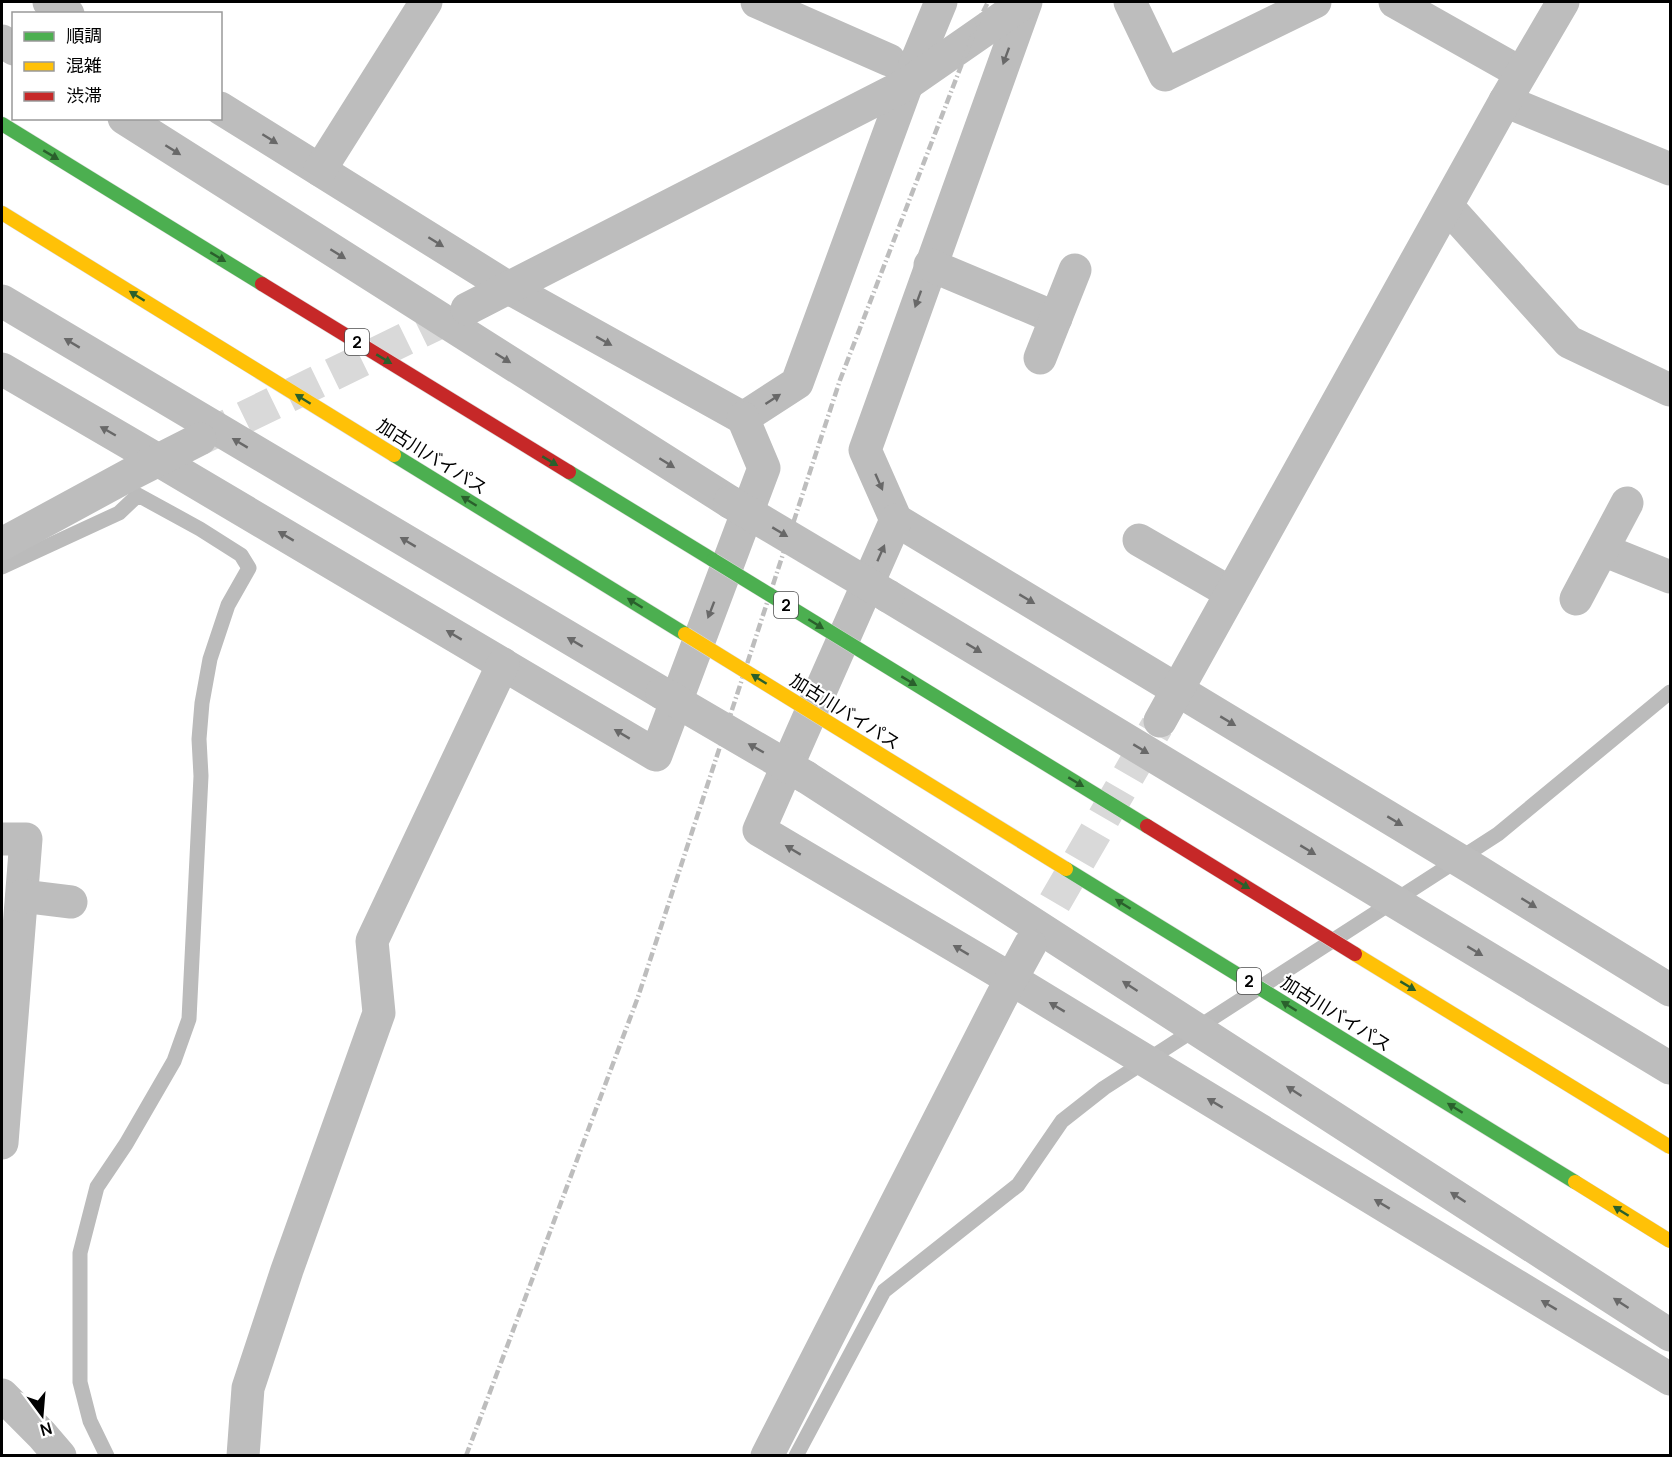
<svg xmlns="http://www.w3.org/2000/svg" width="1672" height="1457" viewBox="0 0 1672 1457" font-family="Manrope,'Noto Sans JP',sans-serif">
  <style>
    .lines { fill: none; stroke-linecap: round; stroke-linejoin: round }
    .stream { stroke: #bbb; stroke-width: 15 }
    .street-tunnel { stroke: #d9d9d9; stroke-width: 33; stroke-dasharray: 33 16; stroke-linecap: butt }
    .fast-casing { stroke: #dbdbdb; stroke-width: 15 }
    .slow-casing { stroke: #dbdbdb; stroke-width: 15 }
    .jam-casing { stroke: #dbdbdb; stroke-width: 15 }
    .street { stroke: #bdbdbd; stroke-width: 33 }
    .fast { stroke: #4caf50; stroke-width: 14 }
    .slow { stroke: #ffc107; stroke-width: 14 }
    .jam { stroke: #c62828; stroke-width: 14 }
    .rail { stroke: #bdbdbd; stroke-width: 4.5; stroke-dasharray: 9 3 1.5 3; stroke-linecap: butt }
    .fast-bridge-casing { stroke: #dbdbdb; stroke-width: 15; stroke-linecap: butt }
    .slow-bridge-casing { stroke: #dbdbdb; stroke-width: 15; stroke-linecap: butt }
    .jam-bridge-casing { stroke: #dbdbdb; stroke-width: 15; stroke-linecap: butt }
    .street-bridge { stroke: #bdbdbd; stroke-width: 33 }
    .fast-bridge { stroke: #4caf50; stroke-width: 14 }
    .slow-bridge { stroke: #ffc107; stroke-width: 14 }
    .jam-bridge { stroke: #c62828; stroke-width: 14 }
    .oneway { fill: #686868 }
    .oneway2 { fill: #2a602c }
    .labels { text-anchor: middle; stroke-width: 4.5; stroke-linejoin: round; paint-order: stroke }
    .shield { fill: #fff; stroke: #4c4c4c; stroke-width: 1.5 }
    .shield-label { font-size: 16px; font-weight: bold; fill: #000 }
    .street-label { font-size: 18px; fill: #000; stroke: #fff }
  </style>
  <rect width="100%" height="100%" fill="#fff"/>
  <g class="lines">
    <g class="stream">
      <path d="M2,567L119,513L138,495L200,529L241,555L249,568L228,605L210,659L202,703L199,739L201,776L189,1019L174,1061L126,1144L97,1187L80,1253V1382L90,1421L107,1456"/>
      <path d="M796,1456L884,1291L1018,1185L1062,1121L1104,1088L1498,834L1670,692"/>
    </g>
    <g class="street-tunnel">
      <path d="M200,439L465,310"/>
      <path d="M1030,945L1157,726"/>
    </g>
    <g class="fast-casing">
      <g id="fast">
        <path d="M2,124L262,284"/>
        <path d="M394,455L685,634"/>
        <path d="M569,472L713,560"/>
      </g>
    </g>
    <g class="slow-casing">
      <path id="slow" d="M2,213L394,455"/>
    </g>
    <g class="jam-casing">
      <path id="jam" d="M262,284L569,472"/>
    </g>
    <g class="street">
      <path d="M49,2L68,14"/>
      <path d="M757,2L889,60"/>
      <path d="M1026,2L865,450L896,520L1479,872L1670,990"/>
      <path d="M1130,2L1165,75L1315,2"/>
      <path d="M1395,2L1521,73"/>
      <path d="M2,41L14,49"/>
      <path d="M1505,101L1670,169"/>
      <path d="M220,108L509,288L743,418L797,383L907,84L941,2"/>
      <path d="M124,118L730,502"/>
      <path d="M320,170L426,2"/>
      <path d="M1447,206L1569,342L1670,390"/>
      <path d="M930,265L1056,318"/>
      <path d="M2,301L662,693"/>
      <path d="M467,309L907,84L1025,2"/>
      <path d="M1040,358L1075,270"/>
      <path d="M2,369L158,460L656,755L764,468L743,418"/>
      <path d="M896,520L759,830L1011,979L1670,1379"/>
      <path d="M1139,540L1231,593"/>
      <path d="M2,544L129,475L200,439"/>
      <path d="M1603,550L1670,577"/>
      <path d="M888,596L1670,1068"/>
      <path d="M1576,599L1627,503"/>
      <path d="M1160,721L1505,101L1563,2"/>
      <path d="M806,777L1670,1335"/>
      <path d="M2,839H26L2,1143"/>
      <path d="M22,896L71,902"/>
      <path d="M2,1395L42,1435L60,1456"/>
      <path d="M243,1456L248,1388L287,1270L379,1013L372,941L503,664"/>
      <path d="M767,1456L1001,998L1030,945"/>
    </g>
    <use href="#fast" class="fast"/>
    <use href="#slow" class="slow"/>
    <use href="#jam" class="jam"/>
    <path class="rail" d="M466,1456L638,997L840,380L978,22L988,2"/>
    <g class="fast-bridge-casing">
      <g id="fast-bridge">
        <path d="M713,560L1147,826"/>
        <path d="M1066,869L1575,1182"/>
      </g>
    </g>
    <g class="slow-bridge-casing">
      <g id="slow-bridge">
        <path d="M685,634L1066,869"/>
        <path d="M1355,954L1670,1147"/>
        <path d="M1575,1182L1670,1241"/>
      </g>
    </g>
    <g class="jam-bridge-casing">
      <path id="jam-bridge" d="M1147,826L1355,954"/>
    </g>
    <g class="street-bridge">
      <path d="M730,502L888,596"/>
      <path d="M662,693L806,777"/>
    </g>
    <use href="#fast-bridge" class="fast-bridge"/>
    <use href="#slow-bridge" class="slow-bridge"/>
    <use href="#jam-bridge" class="jam-bridge"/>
  </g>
  <defs><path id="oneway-solid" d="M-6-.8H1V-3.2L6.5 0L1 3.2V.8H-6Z" transform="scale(1.5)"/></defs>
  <g class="oneway">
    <use href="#oneway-solid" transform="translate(1006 56) rotate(110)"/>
    <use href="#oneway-solid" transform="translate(270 139) rotate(32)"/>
    <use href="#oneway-solid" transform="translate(173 150) rotate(32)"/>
    <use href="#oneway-solid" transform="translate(436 242) rotate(32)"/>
    <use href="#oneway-solid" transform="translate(338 254) rotate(32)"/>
    <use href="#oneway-solid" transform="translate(918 299) rotate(110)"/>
    <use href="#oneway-solid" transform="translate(604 341) rotate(29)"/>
    <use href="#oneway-solid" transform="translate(72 343) rotate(-149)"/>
    <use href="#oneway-solid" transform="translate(503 358) rotate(32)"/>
    <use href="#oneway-solid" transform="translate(773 399) rotate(-33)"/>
    <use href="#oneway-solid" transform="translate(108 431) rotate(-150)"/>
    <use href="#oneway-solid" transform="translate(240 443) rotate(-149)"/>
    <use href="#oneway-solid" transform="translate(667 463) rotate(32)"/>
    <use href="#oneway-solid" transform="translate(879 482) rotate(66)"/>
    <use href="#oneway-solid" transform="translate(780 532) rotate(31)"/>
    <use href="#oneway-solid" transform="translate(286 536) rotate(-149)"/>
    <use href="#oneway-solid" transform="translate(408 542) rotate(-149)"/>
    <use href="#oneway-solid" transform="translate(881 553) rotate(-66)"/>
    <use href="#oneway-solid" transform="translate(1027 599) rotate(31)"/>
    <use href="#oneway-solid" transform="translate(711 610) rotate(111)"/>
    <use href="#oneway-solid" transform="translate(454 635) rotate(-149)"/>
    <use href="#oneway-solid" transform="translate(575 642) rotate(-149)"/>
    <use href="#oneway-solid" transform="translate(974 648) rotate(31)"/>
    <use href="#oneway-solid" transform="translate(1228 721) rotate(31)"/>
    <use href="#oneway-solid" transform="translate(622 734) rotate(-149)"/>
    <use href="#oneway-solid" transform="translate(756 748) rotate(-150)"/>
    <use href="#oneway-solid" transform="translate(1141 749) rotate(31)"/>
    <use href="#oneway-solid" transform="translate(1395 821) rotate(31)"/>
    <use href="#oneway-solid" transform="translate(793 850) rotate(-149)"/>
    <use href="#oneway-solid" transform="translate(1308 850) rotate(31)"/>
    <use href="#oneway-solid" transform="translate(1529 903) rotate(32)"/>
    <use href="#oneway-solid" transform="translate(961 950) rotate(-149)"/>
    <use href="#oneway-solid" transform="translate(1475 951) rotate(31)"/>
    <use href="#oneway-solid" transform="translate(1130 986) rotate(-147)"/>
    <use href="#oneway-solid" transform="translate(1057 1007) rotate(-149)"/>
    <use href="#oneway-solid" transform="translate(1294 1091) rotate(-147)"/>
    <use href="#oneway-solid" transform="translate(1215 1103) rotate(-149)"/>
    <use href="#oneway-solid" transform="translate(1458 1197) rotate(-147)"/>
    <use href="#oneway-solid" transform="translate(1382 1204) rotate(-149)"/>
    <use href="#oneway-solid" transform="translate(1621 1303) rotate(-147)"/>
    <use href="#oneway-solid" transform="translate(1549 1305) rotate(-149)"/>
  </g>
  <g class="oneway2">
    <use href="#oneway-solid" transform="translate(51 155) rotate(31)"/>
    <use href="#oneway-solid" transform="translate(218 257) rotate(31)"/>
    <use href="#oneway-solid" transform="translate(137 296) rotate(-148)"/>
    <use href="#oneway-solid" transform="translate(384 359) rotate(31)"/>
    <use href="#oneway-solid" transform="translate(303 399) rotate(-148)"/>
    <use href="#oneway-solid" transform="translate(550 461) rotate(31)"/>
    <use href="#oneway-solid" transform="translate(469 501) rotate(-148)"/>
    <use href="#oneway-solid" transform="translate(635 603) rotate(-148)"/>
    <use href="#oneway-solid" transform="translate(816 624) rotate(32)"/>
    <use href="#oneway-solid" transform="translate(759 679) rotate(-148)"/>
    <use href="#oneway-solid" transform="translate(909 681) rotate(31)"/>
    <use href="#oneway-solid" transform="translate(1076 782) rotate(31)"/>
    <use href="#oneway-solid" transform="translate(1242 884) rotate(31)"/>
    <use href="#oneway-solid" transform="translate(1123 904) rotate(-148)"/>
    <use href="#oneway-solid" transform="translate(1408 986) rotate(31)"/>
    <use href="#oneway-solid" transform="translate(1289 1006) rotate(-148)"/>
    <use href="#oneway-solid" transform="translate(1455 1108) rotate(-148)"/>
    <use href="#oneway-solid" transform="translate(1621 1211) rotate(-148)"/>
  </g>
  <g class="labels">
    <g class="shield">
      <rect x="345" y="329" width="24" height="26" rx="4.5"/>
      <rect x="774" y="592" width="24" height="26" rx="4.5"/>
      <rect x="1237" y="968" width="24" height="26" rx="4.5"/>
    </g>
    <g class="shield-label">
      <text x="357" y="348">2</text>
      <text x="786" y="611">2</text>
      <text x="1249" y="987">2</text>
    </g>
    <g class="street-label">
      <text transform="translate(432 457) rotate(32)" y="6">加古川バイパス</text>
      <text transform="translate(845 712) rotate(32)" y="6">加古川バイパス</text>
      <text transform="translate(1336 1014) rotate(32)" y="6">加古川バイパス</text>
    </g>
  </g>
  <rect width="1672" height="1457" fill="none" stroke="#000000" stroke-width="6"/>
  <rect x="12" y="12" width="210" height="108" fill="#ffffff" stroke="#999999" stroke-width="1.5"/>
  <rect x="24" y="32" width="30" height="9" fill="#4caf50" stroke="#999999" stroke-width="1.5"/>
  <text x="66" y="42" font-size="18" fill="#000000">順調</text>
  <rect x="24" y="62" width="30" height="9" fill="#ffc107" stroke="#999999" stroke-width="1.5"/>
  <text x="66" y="72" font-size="18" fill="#000000">混雑</text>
  <rect x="24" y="92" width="30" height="9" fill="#c62828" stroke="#999999" stroke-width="1.5"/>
  <text x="66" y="102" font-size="18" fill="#000000">渋滞</text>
  <g transform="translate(42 1415) rotate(164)" stroke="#ffffff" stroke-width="4.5" paint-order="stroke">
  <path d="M0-4.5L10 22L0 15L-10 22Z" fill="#000000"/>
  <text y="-9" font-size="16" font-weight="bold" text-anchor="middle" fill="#000000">N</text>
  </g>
</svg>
